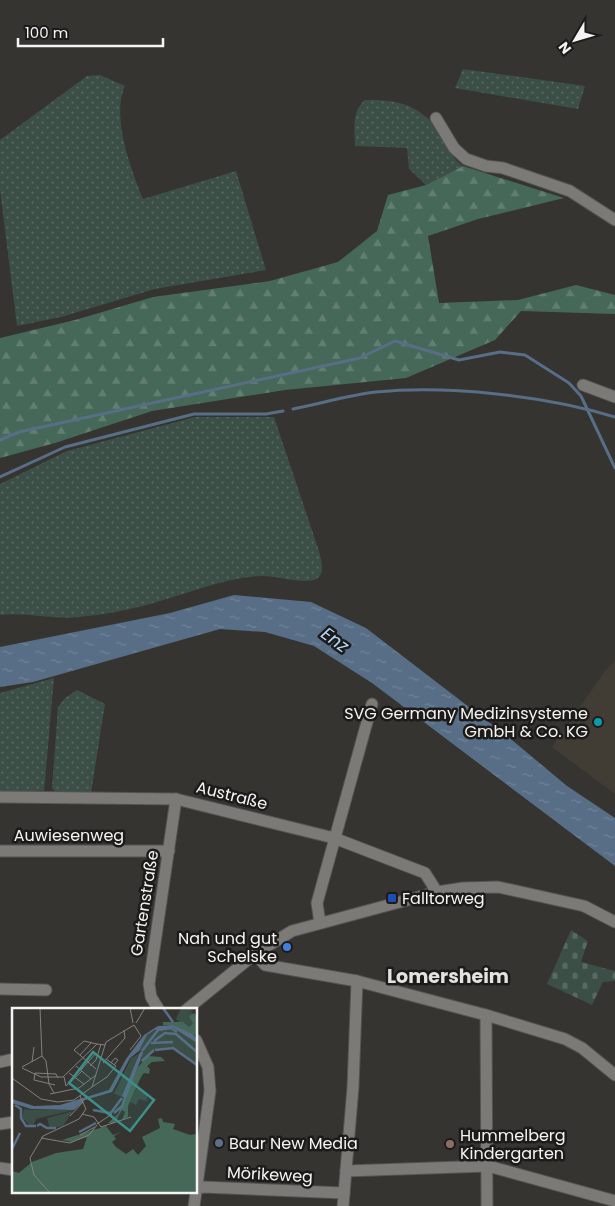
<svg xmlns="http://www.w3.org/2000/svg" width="615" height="1206" viewBox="0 0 615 1206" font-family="Poppins,sans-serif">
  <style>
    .built { fill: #413d35 }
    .green { fill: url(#green-dots) }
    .forest { fill: url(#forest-firs) }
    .cemetery { fill: url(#cemetery-stones) }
    .water { fill: url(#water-ripples) }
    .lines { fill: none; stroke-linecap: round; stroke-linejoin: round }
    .stream { stroke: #576e86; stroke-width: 3 }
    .minor-casing { stroke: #545351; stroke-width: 13 }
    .minor { stroke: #7c7a77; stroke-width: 11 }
    .culture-dot { fill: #0f9aa8; stroke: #1c1b1a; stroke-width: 2 }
    .transit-dot { fill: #1a4fb4; stroke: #1c1b1a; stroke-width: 2 }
    .shop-dot { fill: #3f7fe0; stroke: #1c1b1a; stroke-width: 2 }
    .service-dot { fill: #5c6f8a; stroke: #1c1b1a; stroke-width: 2 }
    .education-dot { fill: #8d6e63; stroke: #1c1b1a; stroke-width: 2 }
    .labels { text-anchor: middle; stroke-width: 5; stroke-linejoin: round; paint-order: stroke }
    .poi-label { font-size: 16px; fill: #f5f4f2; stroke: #1c1b1a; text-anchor: start }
    .street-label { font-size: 16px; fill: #f5f4f2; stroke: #1c1b1a }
    .water-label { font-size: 18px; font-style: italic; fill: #b6d8fc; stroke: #1c1b1a }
    .quarter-label { font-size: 19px; font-weight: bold; fill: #e4e2df; stroke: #1c1b1a }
    .inset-river { fill: none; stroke: #576e86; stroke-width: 2.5 }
    .inset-road { fill: none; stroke: #82817e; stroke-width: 1 }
    .view { fill: #3d8f88; fill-opacity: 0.15; stroke: #3d8f88; stroke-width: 2.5 }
    .inset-edge { fill: none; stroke: #f5f4f2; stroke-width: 2.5 }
  </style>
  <defs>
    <pattern id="green-dots" width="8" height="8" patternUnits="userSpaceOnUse" patternTransform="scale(1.25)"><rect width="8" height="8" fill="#3b4f46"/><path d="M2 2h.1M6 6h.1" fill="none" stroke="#586961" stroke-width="1.8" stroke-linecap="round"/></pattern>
    <pattern id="forest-firs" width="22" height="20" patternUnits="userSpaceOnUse" patternTransform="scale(1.25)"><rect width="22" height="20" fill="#466858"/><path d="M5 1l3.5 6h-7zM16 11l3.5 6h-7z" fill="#617e70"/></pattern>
    <pattern id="cemetery-stones" width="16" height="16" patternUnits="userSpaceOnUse" patternTransform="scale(1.25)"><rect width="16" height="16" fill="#3b4f46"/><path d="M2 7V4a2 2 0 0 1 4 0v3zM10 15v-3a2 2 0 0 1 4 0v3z" fill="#586961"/></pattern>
    <pattern id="water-ripples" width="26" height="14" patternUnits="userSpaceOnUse" patternTransform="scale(1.25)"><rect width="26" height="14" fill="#576e86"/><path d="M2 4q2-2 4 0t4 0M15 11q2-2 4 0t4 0" fill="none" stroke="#708398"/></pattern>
  </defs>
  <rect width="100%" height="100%" fill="#353431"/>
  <path class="built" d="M615,661V794L552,747L605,671Z"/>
  <g class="green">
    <path d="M463,69L585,86L578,109L455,88Z"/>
    <path d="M100,75L125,86C111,116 131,170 143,199L236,171L266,270L155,289L61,317L17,326L0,190V140L87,76Z"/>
    <path d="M365,100C403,99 425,107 445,141C450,150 454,161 463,166L426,185L409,169L407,148L355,146C355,129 351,112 365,100Z"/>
    <path d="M195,417H274L319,551C321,560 326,574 316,579C304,585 276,575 260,576C221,579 187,594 150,604C128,610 103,615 79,617C53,620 26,612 0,615V484L67,451Z"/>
    <path d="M54,678L44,792L0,794V693Z"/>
    <path d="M77,690L105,704L91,793H56L52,788L58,707L65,698Z"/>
  </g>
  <path class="forest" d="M463,166L564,198L478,219L428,236L439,303L518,300L576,285L615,295V314L521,311L495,340L406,378L285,390L152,411L55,443L0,458V338L75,320L153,297L270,281L338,262L377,231L388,195L426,185Z"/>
  <path class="cemetery" d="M571,930L588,941L581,962L615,971V981L603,982L592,1005L547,984Z"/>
  <path class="water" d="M234,595L311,602L366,628L512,740L567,786L615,818V866L372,683L314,646L265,632L220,629L33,682L0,687V647L170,613Z"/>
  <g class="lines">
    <g class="stream">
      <path d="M293,409C320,404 348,395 376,392C449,385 545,396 615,417"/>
      <path d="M0,440L19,432L360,358L395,341L459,360L500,352L525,355L569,383L581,396L615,468"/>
      <path d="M0,477L65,447L194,414H266L283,411"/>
    </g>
    <g class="minor-casing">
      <g id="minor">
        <path d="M436,118L454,148L466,159L486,166L503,168L570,191L615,220"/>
        <path d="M583,385L615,397"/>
        <path d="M0,797L176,799L334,838L425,873L437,892"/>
        <path d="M0,851H169"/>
        <path d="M320,923L317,903L372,704"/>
        <path d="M255,954L265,965L357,981L486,1015L565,1039L582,1048L615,1075"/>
        <path d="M0,989L46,990"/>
        <path d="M159,1010L151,997L149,984L176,799"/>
        <path d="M186,1010L255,954L292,931L437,892L463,888L498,887L584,906L615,922"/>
        <path d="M486,1015L487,1206"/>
        <path d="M196,1040L208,1067L210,1091L196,1192"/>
        <path d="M0,1062L14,1059"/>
        <path d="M0,1124L14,1122"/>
        <path d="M0,1168L14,1170"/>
        <path d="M346,1171L488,1166L615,1201"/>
        <path d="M196,1189L203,1187L344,1193"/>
        <path d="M194,1206L196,1192"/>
        <path d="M343,1206L353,1087L357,981"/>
      </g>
    </g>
    <use href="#minor" class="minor"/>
  </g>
  <circle class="culture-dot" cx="598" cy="722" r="5"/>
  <rect class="transit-dot" x="387" y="893" width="10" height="10" rx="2.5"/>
  <circle class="shop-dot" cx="287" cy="947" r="5"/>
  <circle class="service-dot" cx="219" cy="1143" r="5"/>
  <circle class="education-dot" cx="450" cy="1144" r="5"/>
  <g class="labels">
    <g class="poi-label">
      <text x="588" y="719" text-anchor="end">SVG Germany Medizinsysteme<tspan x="588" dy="18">GmbH &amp; Co. KG</tspan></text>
      <text x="402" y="904">Falltorweg</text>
      <text x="277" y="944" text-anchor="end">Nah und gut<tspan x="277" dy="18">Schelske</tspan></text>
      <text x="460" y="1141">Hummelberg<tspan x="460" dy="18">Kindergarten</tspan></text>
      <text x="229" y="1149">Baur New Media</text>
    </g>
    <g class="street-label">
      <text transform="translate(232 795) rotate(14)" y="6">Austraße</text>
      <text x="69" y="841">Auwiesenweg</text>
      <text transform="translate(144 903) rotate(-81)" y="6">Gartenstraße</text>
      <text transform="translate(270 1174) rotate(3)" y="6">Mörikeweg</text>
    </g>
    <g class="water-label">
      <text transform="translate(335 640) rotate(36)" y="6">Enz</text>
    </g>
    <g class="quarter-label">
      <text x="448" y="983">Lomersheim</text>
    </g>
  </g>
  <g transform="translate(12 1008)">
    <rect width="185" height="185" fill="#353431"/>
    <path d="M169,0H184L175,6L181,3L178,10H185V58L161,40L142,42L128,55L122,67L130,49L128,46L114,85L111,89L102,86L119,50L128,45L127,40L135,27L150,19H162L163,15H168L164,11ZM125,80L135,86V93L127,91L124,97L118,94ZM12,101L20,102H62L24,111L20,120L10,109Z" fill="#3b4f46"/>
    <path d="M182,5L185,9V27L182,26L185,31L161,17H151V14H171L177,19L181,16L177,8ZM136,48L149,49L153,53L140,54L135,58L138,61L137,66L132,65L129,69L116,98V109L110,112L113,104L110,102L102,115H96L106,106L126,59ZM150,110L151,114L163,116L161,121L178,127L185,126V185H0V163L7,165L20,154L44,145L71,141L75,129L59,134L50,132L94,118L101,127L109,124L102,128L104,131L100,134L104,139L114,146L121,141L126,147L134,138L130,129L148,120L146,111Z" fill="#466858"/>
    <path d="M61,103L51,118L38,121L35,110Z" fill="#3b4f46"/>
    <path d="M161,17L180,26L185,31V35L160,19L143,22L135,27L127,43L118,50L100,84L73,92L62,102L19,101L0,95V91L22,98L48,97L97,82L114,51L132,27L146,18Z" fill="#576e86"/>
    <path class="inset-river" d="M151,0L161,14M142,33L153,25L164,26L185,44M139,35L161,34M143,42L161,40L185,57M130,43L146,22L159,20L165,24M130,53L142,42M111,89L129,45M3,97L9,101V110L14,118H24M81,102L98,105M102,105L110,98L130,44M98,106L110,90M25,118L28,116L35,120H44M67,124L84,115M0,141L8,125"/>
    <path class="inset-road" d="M118,0L121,15M124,15L133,0M118,42L129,28L122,17M68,47L79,35M30,48L34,53L37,76L42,85M20,54L22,39M91,55L113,30L112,22M99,55L103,50L106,52L102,57M64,58L79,71M78,58L84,52L89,36M10,59L30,48L28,0M10,60L29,69H51L85,36L93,37M84,61L62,42L72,33L85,36M69,62L84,45M57,65L72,76M52,69L54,78L70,63M0,70L29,91L46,94L62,92L80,79L94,34L122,17M43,77L22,72L23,65L44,66L46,70M80,79L95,69L104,58L94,51M38,86L67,80L84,67M70,106L82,109L89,119L119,109M58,108L71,94M85,116L100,106M68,127L83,119M29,130L58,135L77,127L85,117M38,185L22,167L18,150L31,128L67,111L74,101L68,88"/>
    <path class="view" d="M81,44L142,92L118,123L57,75Z"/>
    <rect width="185" height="185" class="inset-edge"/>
  </g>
  <g transform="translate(575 40) rotate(232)" stroke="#1c1b1a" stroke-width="4" paint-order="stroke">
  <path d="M0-4L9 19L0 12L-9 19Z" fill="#f5f4f2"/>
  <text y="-8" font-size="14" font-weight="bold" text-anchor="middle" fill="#f5f4f2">N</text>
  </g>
  <path d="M18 38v8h145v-8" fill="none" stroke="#f5f4f2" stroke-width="2.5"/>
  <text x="25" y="38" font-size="15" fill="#f5f4f2" stroke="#1c1b1a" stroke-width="4" paint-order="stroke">100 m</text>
</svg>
